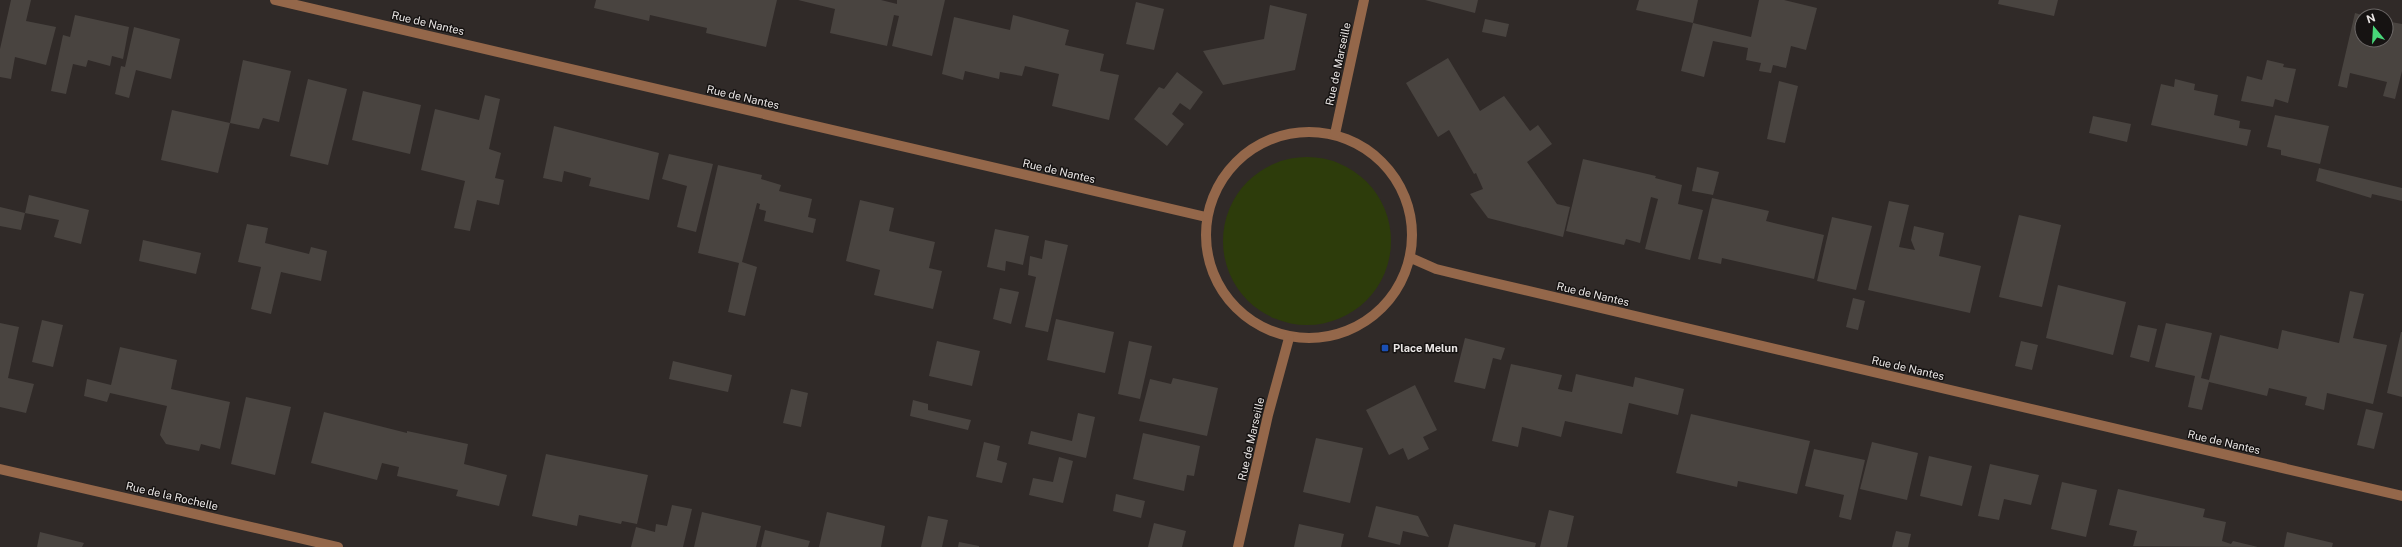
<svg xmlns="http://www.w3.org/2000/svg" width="2402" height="547" viewBox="0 0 2402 547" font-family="'Public Sans',sans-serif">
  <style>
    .green { fill: #2d3c0b }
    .building { fill: #494440 }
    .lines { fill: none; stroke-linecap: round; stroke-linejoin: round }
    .minor { stroke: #94674a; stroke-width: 10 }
    .transit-dot { fill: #1a4fb4; stroke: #161312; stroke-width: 1.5 }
    .labels { text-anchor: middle; stroke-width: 3; stroke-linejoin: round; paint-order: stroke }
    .street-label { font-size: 11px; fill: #eae6e5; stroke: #161312 }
    .poi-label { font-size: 11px; font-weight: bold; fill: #eae6e5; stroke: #161312; text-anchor: start }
  </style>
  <rect width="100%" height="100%" fill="#302a28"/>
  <circle class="green" cx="1307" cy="241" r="84"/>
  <g class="building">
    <path d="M11,0H31L26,21L56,27L46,65L15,57L11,79L0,77V49Z"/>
    <path d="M596,0H777L766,47L706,33L707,28L650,15L649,21L594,8Z"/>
    <path d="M798,0H881L897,4V0H945L932,56L892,46L899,16L894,15L887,46L830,33L835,9Z"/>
    <path d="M1425,0H1478L1475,13Z"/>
    <path d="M1639,0H1698L1693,23L1636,10Z"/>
    <path d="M1759,0H1784L1817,8L1806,50L1791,46L1786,68L1773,65L1771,73L1759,71L1761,63L1746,60L1748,48L1713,41L1704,77L1681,71L1693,23L1751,37Z"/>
    <path d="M1999,0H2058L2054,16L1998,4Z"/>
    <path d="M1136,2L1164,9L1154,50L1126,44Z"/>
    <path d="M1270,5L1307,14L1295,70L1223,85L1203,51L1264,39Z"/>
    <path d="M2355,13L2362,15V40H2386V21L2402,24V71L2395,99L2383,96L2387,82L2350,73L2347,88L2338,86Z"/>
    <path d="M75,15L129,27L123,59L112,56L110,66L88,60L86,67L73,64L66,94L51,91L63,35L70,37Z"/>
    <path d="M1013,15L1069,30L1065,45L1104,54L1100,71L1119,75L1109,120L1052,106L1059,74L1025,66L1022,76L1000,72L999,79L965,71L963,80L942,74L954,17L1010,30Z"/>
    <path d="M1485,19L1509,24L1506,37L1482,32Z"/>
    <path d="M134,27L180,39L171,79L136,70L129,98L115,94L121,66L125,67Z"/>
    <path d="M1448,58L1480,111L1504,96L1530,131L1538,125L1552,144L1527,162L1557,204L1570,207L1563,237L1488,218L1470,194L1483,189L1476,173L1474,174L1449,130L1438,137L1406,83Z"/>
    <path d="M243,60L291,71L279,122L263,118L259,129L230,123Z"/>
    <path d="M2267,60L2284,64L2283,67L2296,69L2288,103L2275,99L2273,107L2241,101L2247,76L2262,80Z"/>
    <path d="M1177,72L1203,92L1190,110L1180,103L1172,114L1184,124L1167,146L1134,119L1159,87L1164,89Z"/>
    <path d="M308,79L347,89L328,165L290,156Z"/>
    <path d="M2175,79L2195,84L2194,90L2218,95L2214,115L2240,121L2239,128L2251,130L2247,146L2151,125L2161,84L2174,87Z"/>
    <path d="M1779,81L1798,86L1785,143L1767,139Z"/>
    <path d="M363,91L421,105L410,154L352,140Z"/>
    <path d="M485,95L500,99L489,149L501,153L495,178L504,180L499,205L477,200L470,231L454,228L465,181L421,170L435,109L479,120Z"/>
    <path d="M172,110L230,123L218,173L161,160Z"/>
    <path d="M2275,115L2329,126L2320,164L2281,155V150L2267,147Z"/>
    <path d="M2093,116L2131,124L2127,142L2089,133Z"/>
    <path d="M554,126L659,153L649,200L589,186L591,178L564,171L562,182L543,178Z"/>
    <path d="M669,154L713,164L696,232L677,227L687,186L662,179Z"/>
    <path d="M1583,159L1656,176L1655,178L1682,185L1678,204L1703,210L1690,260L1645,249L1658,199L1651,197L1640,243L1626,239L1624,245L1566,231Z"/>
    <path d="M718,165L762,175L761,179L781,185L779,191L812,199L808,217L816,219L813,233L764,221L766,211L759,209L760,204L757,203L742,262L757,267L745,316L728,312L739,263L698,253Z"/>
    <path d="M1697,167L1719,172L1713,195L1692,191Z"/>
    <path d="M2319,168L2402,188V201L2372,194L2371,198L2316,181Z"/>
    <path d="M29,195L89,210L81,244L54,237L59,220L25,213L21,230L0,226V207L25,213Z"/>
    <path d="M1712,198L1769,211L1766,221L1824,235L1814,279L1722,258L1721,264L1698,259Z"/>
    <path d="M860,200L894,208L889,231L935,242L929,268L942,271L933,309L874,295L880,270L846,261Z"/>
    <path d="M1889,201L1909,205L1899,247L1915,250L1911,240L1914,226L1944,233L1939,256L1981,266L1970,313L1868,290Z"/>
    <path d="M2019,215L2061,225L2042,307L1999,297Z"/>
    <path d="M1832,217L1872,226L1856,290L1817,281Z"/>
    <path d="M247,224L268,228L265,243L309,254L311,247L327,251L321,281L281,272L271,314L251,309L261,267L238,262Z"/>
    <path d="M995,229L1029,236L1023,265L1006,261L1005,271L987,267Z"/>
    <path d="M143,240L201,253L196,274L139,261Z"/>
    <path d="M1045,240L1068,245L1048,332L1025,327L1036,277L1028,275L1030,256L1042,259Z"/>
    <path d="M2058,285L2126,302L2113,355L2046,338Z"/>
    <path d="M1000,288L1019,292L1011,324L993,319Z"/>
    <path d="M2350,291L2364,294L2353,338L2387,345L2373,404L2327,393L2324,410L2305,405L2307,397L2269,388L2267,396L2209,382L2202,410L2188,407L2195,376L2155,367L2166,323L2212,333L2201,378L2209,380L2220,335L2278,349L2282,330L2339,343Z"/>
    <path d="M1853,298L1865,301L1858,330L1846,327Z"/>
    <path d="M1056,319L1114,332L1105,373L1047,360Z"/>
    <path d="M42,320L63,325L53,367L32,362Z"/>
    <path d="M0,323L19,327L8,378L34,384L26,413L0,407Z"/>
    <path d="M2138,325L2157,329L2149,362L2130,357Z"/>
    <path d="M2401,332H2402V397L2387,393Z"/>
    <path d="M1465,338L1505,348L1501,360L1493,358L1485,389L1454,382Z"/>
    <path d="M937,341L980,351L972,386L929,376Z"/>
    <path d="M1129,341L1152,346L1140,399L1118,394Z"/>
    <path d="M2021,341L2038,345L2032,370L2015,366Z"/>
    <path d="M120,347L177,360L171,389L230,402L220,449L201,444L199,451L166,444L160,435L167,406L110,393L107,402L84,396L87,379L111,385Z"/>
    <path d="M673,361L732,375L728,392L669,379Z"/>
    <path d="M1511,364L1562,375L1558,389L1572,392L1576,374L1633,387L1635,377L1684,389L1678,415L1629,403L1622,434L1565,421L1561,437L1522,427L1518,447L1492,441Z"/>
    <path d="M1173,378L1218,388L1207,436L1139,421L1150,379L1171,384Z"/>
    <path d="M1415,385L1437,430L1423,437L1429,449L1408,460L1403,448L1389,455L1366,410Z"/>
    <path d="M791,389L808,393L801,427L783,423Z"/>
    <path d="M246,397L291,407L275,475L231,464Z"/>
    <path d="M913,400L928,404V410L971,420L968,430L910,416Z"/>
    <path d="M2366,409L2383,413L2374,449L2357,445Z"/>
    <path d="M324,412L407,433V431L468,444L464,464L507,475L499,506L456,496L458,490L397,476L399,467L382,463L377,480L311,463Z"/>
    <path d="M1078,413L1095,417L1086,458L1028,444L1031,431L1072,441Z"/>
    <path d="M1691,414L1810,441L1797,494L1738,481L1737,487L1676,473Z"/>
    <path d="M1143,433L1200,446L1194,476L1187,475L1184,491L1133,479Z"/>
    <path d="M1316,438L1363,448L1350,503L1303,492Z"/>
    <path d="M984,442L1000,446L997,460L1007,463L1002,483L976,477Z"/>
    <path d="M1872,442L1918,453L1907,500L1860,489Z"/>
    <path d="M1814,449L1865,460L1851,520L1839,517L1844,495L1805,486Z"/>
    <path d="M546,454L648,475L637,524L622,521L621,524L579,515L577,526L532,516Z"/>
    <path d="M1929,456L1972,466L1962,506L1920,496Z"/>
    <path d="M1059,457L1073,461L1063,503L1029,495L1033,478L1053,482Z"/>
    <path d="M1990,464L2039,475L2031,505L2004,499L1999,520L1978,516Z"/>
    <path d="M2062,482L2097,490L2086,537L2051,529Z"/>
    <path d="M2118,489L2205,509L2203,517L2226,522L2222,541L2231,544L2233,541L2258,547L2133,546L2137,531L2109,525Z"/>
    <path d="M1116,494L1145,501L1141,518L1113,511Z"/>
    <path d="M672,505L692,509L683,547H631L636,527L655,532L656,524L667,526Z"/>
    <path d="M1376,506L1418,516L1429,537L1403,531L1400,545L1368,537Z"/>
    <path d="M1549,510L1574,516L1567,547H1540Z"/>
    <path d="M702,512L761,526L756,547H694Z"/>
    <path d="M827,512L885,526L881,547H819Z"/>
    <path d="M928,516L948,520L942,547H921Z"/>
    <path d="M1154,523L1186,531L1182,547H1148Z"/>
    <path d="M1299,524L1344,534L1341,547H1294Z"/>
    <path d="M1454,524L1536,543L1535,547H1448Z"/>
    <path d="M765,530L810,541L808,547H761Z"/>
    <path d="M1896,531L1911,534L1908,547H1892Z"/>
    <path d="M40,532L84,543L82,547H37Z"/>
    <path d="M2287,532L2333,543L2332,547H2284Z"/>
    <path d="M959,542L979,546V547H958Z"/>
  </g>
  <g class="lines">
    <g class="minor">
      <path d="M275,0L1206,217"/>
      <circle cx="1309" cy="235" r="103"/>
      <path d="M1335,134L1364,0"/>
      <path d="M1411,258L1436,269L1473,278L2402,496"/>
      <path d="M0,469L338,547"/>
      <path d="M1238,547L1268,415L1289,338"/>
    </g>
  </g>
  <rect class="transit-dot" x="1381" y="344" width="8" height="8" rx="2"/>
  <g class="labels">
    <g class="street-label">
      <text transform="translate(428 23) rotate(13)" y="4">Rue de Nantes</text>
      <text transform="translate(1338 64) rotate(-78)" y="4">Rue de Marseille</text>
      <text transform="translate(743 97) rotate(13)" y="4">Rue de Nantes</text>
      <text transform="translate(1059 171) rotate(13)" y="4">Rue de Nantes</text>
      <text transform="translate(1593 294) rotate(13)" y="4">Rue de Nantes</text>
      <text transform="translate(1908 368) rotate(13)" y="4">Rue de Nantes</text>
      <text transform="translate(1251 439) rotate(-77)" y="4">Rue de Marseille</text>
      <text transform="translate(2224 442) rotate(13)" y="4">Rue de Nantes</text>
      <text transform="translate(172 496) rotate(13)" y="4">Rue de la Rochelle</text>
    </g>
    <g class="poi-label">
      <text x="1393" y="352">Place Melun</text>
    </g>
  </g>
  <g transform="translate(2374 28) rotate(342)"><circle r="19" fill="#161312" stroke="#6b6766"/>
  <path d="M0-3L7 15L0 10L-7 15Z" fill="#48d779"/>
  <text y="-6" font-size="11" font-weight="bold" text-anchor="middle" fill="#eae6e5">N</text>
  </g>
</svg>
